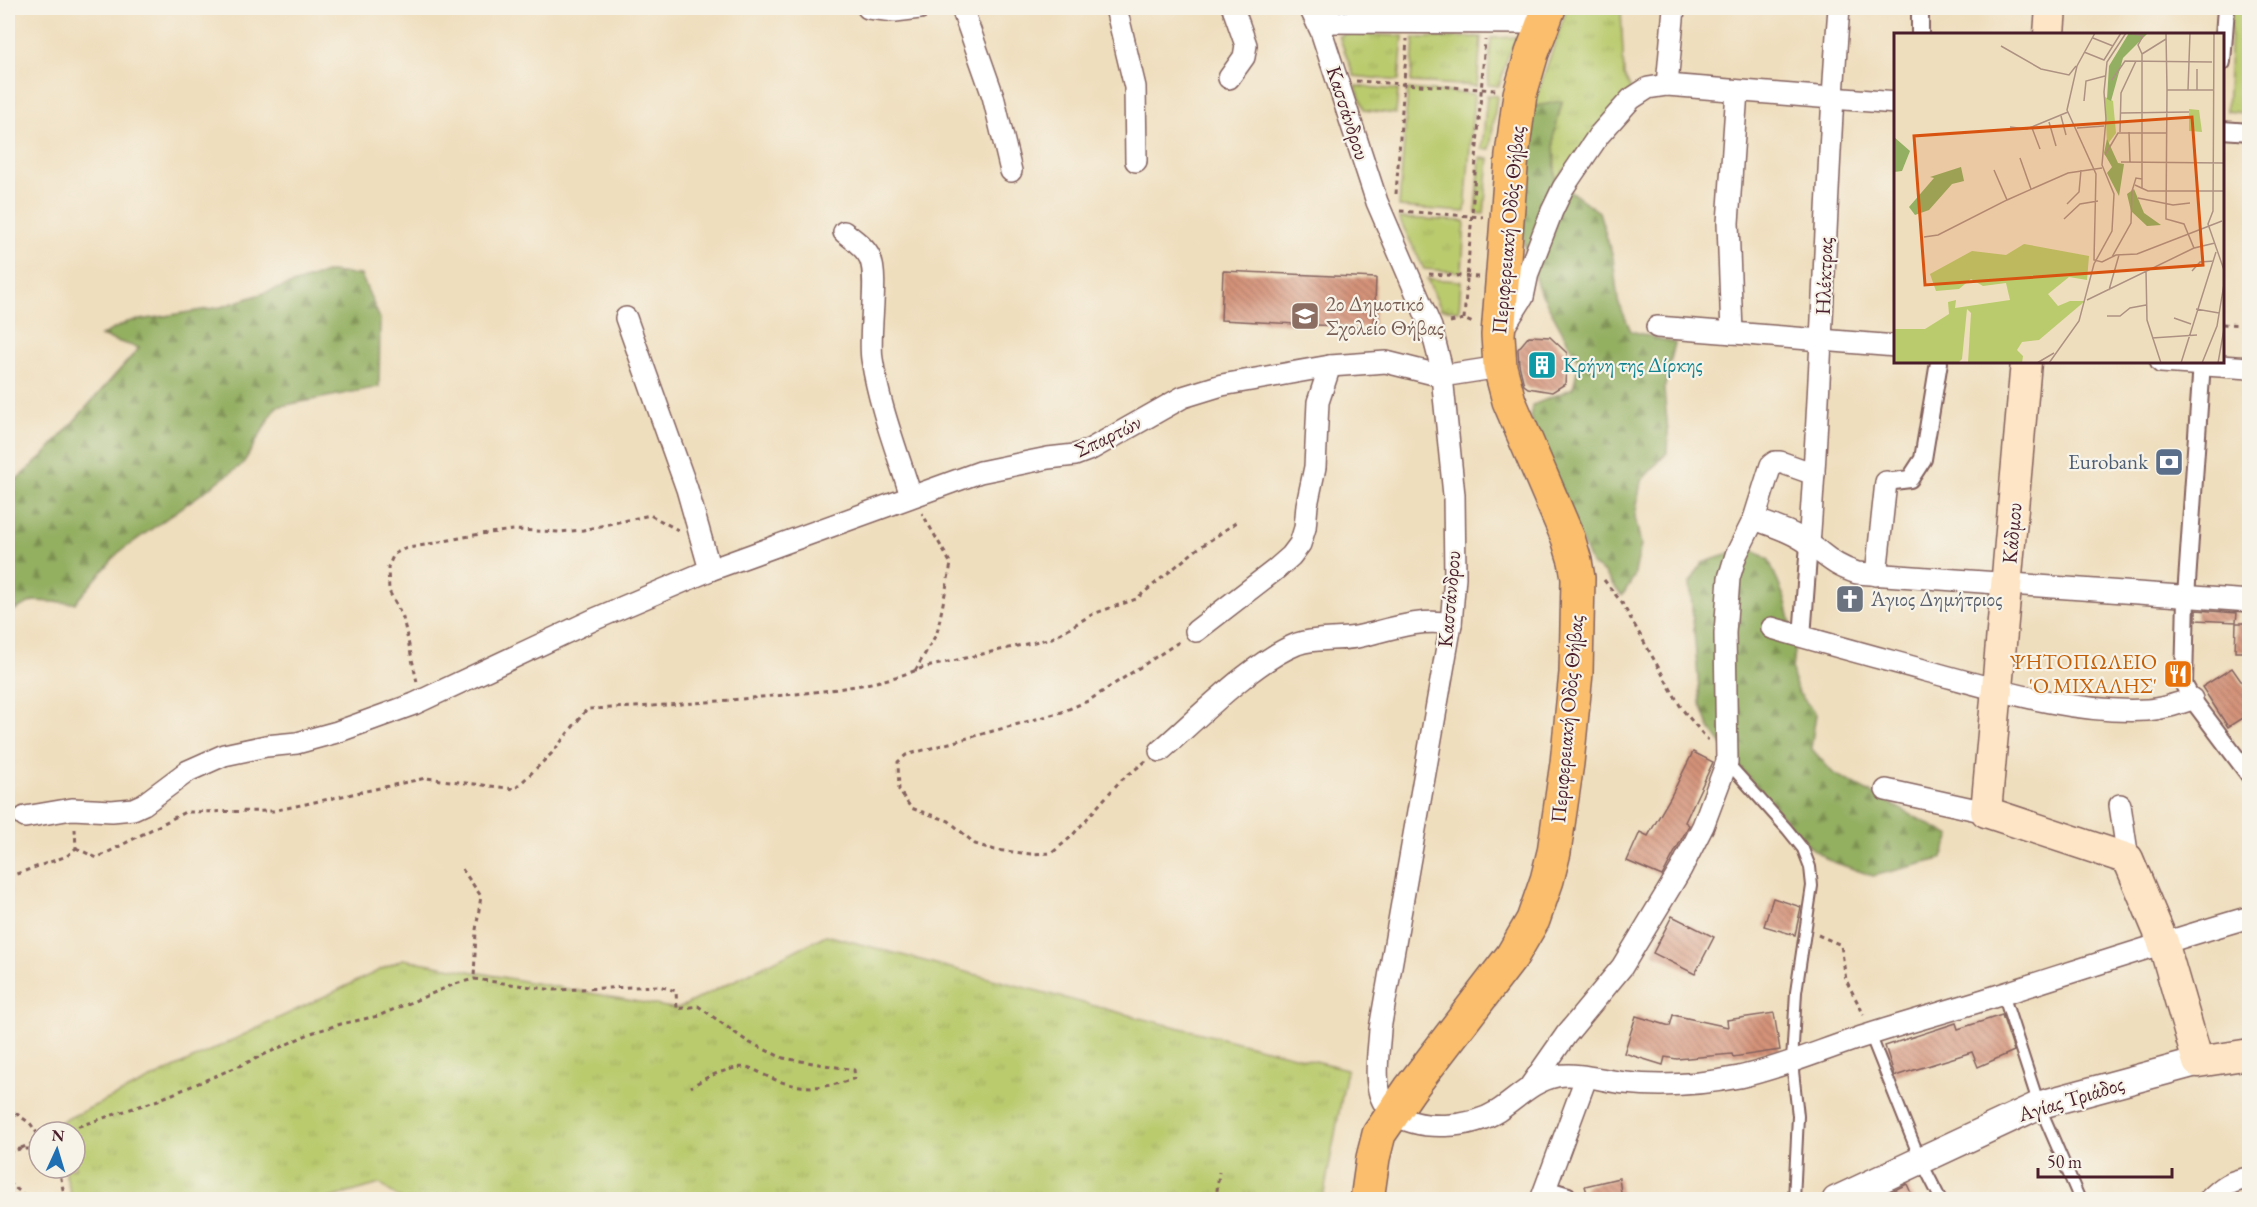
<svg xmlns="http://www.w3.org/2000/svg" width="2257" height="1207" viewBox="0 0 2257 1207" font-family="'EB Garamond',serif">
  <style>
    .grass { fill: url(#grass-tufts); stroke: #82754c; stroke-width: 1.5 }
    .forest { fill: url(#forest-firs); stroke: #6e6746; stroke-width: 1.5 }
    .park { fill: #bacb6e; stroke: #82754c; stroke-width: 1.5 }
    .building { fill: url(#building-back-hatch) }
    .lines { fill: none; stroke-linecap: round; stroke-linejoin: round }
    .service-casing { stroke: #84625e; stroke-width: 14 }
    .pedestrian-casing { stroke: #84625e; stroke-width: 20 }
    .minor-casing { stroke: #84625e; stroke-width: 24 }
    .tertiary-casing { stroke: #84625e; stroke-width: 30 }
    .secondary-casing { stroke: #84625e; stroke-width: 33 }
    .primary-casing { stroke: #84625e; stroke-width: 36 }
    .path { stroke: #84625e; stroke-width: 3; stroke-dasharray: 4.5 4.5; stroke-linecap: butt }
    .service { stroke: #fff; stroke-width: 10 }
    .pedestrian { stroke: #fff; stroke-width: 16 }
    .minor { stroke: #fff; stroke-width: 21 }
    .tertiary { stroke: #fff; stroke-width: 27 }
    .secondary { stroke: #fde5c5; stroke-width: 30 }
    .primary { stroke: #fabe6d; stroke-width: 33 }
    .labels { text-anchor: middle; stroke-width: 4.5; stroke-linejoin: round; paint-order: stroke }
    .street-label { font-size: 21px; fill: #4a1f2b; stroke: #f7f3e8 }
    .education-label { font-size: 21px; fill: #785e54; stroke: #f7f3e8; text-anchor: start }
    .culture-label { font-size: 21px; fill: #0d838f; stroke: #f7f3e8; text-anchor: start }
    .service-label { font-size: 21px; fill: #4e5e75; stroke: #f7f3e8; text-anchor: end }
    .worship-label { font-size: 21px; fill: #5b616d; stroke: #f7f3e8; text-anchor: start }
    .food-label { font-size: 21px; fill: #c56008; stroke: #f7f3e8; text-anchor: end }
    .inset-road { fill: none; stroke: #ad9283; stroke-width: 1.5 }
    .view { fill: #d8530f; fill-opacity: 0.15; stroke: #d8530f; stroke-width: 3 }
    .inset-edge { fill: none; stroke: #4a1f2b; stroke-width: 3 }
  </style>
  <defs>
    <pattern id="grass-tufts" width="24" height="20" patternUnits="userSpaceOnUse" patternTransform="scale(1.5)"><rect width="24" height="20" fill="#bacb6e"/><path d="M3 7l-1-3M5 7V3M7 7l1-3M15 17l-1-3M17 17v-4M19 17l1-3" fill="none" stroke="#a1ae5f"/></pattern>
    <pattern id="forest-firs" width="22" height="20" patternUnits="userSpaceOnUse" patternTransform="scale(1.5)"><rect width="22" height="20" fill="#93af61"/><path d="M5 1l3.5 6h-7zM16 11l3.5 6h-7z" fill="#7a8e50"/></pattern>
    <pattern id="building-back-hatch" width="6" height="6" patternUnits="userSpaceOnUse" patternTransform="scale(1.5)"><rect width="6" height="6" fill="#d49379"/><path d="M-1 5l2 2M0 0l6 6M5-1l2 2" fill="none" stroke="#ae7763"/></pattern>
  </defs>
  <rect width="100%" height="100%" fill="#f7f3e8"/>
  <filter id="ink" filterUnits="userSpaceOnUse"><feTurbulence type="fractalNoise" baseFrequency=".0167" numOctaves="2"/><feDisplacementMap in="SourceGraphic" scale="12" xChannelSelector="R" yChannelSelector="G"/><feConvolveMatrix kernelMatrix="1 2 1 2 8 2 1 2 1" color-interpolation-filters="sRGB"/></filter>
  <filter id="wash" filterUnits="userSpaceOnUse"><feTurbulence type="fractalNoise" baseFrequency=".008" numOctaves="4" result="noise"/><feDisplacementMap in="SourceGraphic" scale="24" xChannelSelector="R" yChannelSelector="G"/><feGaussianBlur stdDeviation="1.35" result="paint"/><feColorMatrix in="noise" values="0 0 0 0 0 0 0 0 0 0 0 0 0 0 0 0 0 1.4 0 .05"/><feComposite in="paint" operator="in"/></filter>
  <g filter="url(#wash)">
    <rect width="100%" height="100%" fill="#efdebd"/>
    <g class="grass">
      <path d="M1567,8H1621L1624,75L1631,90L1574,160L1555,180L1554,135L1562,102L1533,107Z"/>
      <path d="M1345,34L1403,36L1399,81L1354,76L1339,36Z"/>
      <path d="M1481,37L1477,86L1411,82L1414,38Z"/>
      <path d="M1517,37L1507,59L1499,86L1488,85L1491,38Z"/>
      <path d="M1356,86L1398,90L1396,114L1364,110Z"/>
      <path d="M1487,95L1497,96L1490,149H1482Z"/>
      <path d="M1480,158H1489L1484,214L1476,213Z"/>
      <path d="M1399,218L1465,221L1462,272L1424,269Z"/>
      <path d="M1427,279L1461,281L1459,311L1441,309Z"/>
      <path d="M826,935L1140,1018L1347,1069L1323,1199L402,1200L380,1184L327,1199H72L64,1168H75V1132H54L52,1126L403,959L677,1009Z"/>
    </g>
    <g class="forest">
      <path d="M1562,101L1554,135L1555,180L1599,212L1613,258L1618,301L1631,331L1675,343L1664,390L1668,432L1667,453L1641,481L1635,517L1641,545L1634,577L1622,596L1603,572L1591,564L1530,416L1533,405L1573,388L1579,362L1538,287L1524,244V168L1532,107Z"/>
      <path d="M329,272L361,275L380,319L379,387L276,407L243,464L118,553L75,603L33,601L8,613V487L43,456L139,348L100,336L127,322L221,307Z"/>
      <path d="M1749,547L1769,560L1786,602L1795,642L1792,670L1797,691L1816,714L1811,748L1833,773L1951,836L1941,859L1873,876L1828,860L1809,846L1735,762L1710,729L1700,702L1690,583L1702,563Z"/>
    </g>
    <g class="park">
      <path d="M2232,8H2249V114L2227,111Z"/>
      <path d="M1408,89L1474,94L1465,212L1399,207Z"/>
    </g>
    <g id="blocks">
      <g class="building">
        <path d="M1223,271L1376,278L1374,328L1221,320Z"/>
        <path d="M1529,336L1550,337L1567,353L1565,384L1552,392L1528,388L1524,385L1519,364L1518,349Z"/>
        <path d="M2196,610L2237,613L2236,622L2196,620Z"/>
        <path d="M2236,623H2250V652H2235Z"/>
        <path d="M2232,668L2250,694V713L2228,727L2202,687Z"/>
        <path d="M1693,752L1713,762L1685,822L1689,825L1662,876L1627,861L1640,832L1648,836L1670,798Z"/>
        <path d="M1773,898L1801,907L1795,935L1764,926Z"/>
        <path d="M1672,916L1714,937L1695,974L1653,953Z"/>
        <path d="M1774,1013L1780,1050L1733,1057L1732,1054L1677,1059L1665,1057L1663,1065L1624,1053L1636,1016L1670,1026L1673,1015L1728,1027L1727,1020Z"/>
        <path d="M2002,1015L2014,1051L1978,1067L1972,1052L1895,1076L1885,1046L1956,1023L1958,1029Z"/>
        <path d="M1619,1178L1622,1200H1589L1585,1186Z"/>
        <path d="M1907,1184L1914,1200H1874Z"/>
      </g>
    </g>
  </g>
  <g filter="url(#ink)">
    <use href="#blocks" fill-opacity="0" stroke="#84625e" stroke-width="1.5"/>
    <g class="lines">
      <g class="service-casing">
        <g id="service">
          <path d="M1727,762L1787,829L1803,849L1810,867L1812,886L1796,992L1792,1062L1798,1116L1794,1200"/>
          <path d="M2003,994L2039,1105L2080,1200"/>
          <path d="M1870,1034L1920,1159L1941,1200"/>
          <path d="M1546,1186L1569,1193"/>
        </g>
      </g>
      <g class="pedestrian-casing">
        <g id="pedestrian">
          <path d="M1920,8V34"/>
          <path d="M2222,62L2226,8"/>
          <path d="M2222,130L2250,132"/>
          <path d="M2202,362L2186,597L2184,685L2192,699L2250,776"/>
          <path d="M1886,482L1910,479L1923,459L1939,362"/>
          <path d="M1802,637L1809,544"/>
        </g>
      </g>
      <g class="minor-casing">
        <g id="minor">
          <path d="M868,8L895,11L920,8"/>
          <path d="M962,8L993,96L1011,171"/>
          <path d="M1116,8L1135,87L1136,161"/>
          <path d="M1310,8L1321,31L1377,202L1431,327L1441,366L1454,495L1455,577L1451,624L1380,1029C1379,1054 1369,1096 1393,1113C1420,1132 1471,1128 1498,1111C1518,1098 1532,1081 1557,1076C1578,1072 1604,1081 1625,1083C1662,1087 1703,1084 1739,1077C1784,1067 1826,1048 1871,1034C1915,1020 1959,1008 2003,994C2085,968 2167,941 2250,917"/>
          <path d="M1317,22L1543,23"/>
          <path d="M1229,78L1244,57L1246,45L1233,8"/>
          <path d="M1667,85L1674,8"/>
          <path d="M844,232C853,239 865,247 870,258C879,277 868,333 872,359C879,406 897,451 911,496"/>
          <path d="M1657,327L1896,346"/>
          <path d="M1502,330L1523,297L1528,273L1552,211L1563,188L1599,135L1631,99L1648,88L1667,85L1896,103"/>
          <path d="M1732,333L1728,223L1737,91"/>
          <path d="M2161,362L2250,368"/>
          <path d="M1754,519C1773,526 1793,532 1809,544C1828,557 1833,565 1857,573L2250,601"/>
          <path d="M1809,544C1823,365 1825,186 1839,8"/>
          <path d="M710,570L980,472L1048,458L1075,455L1091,449L1183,397L1222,385L1330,366L1386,362L1442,376L1500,367"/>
          <path d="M1876,575L1886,482"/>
          <path d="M1772,628C1824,643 1876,657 1927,671C1998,690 2073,714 2147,710C2163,709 2177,704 2192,699"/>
          <path d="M1196,631L1275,570L1291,556L1300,544L1305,528L1307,505L1315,467L1318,402L1330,366"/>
          <path d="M1160,751C1197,719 1252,662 1297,644C1317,637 1341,641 1361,636C1391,629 1420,618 1451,624"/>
          <path d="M1886,790L1986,812"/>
          <path d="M2120,805L2128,859"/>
          <path d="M25,817L72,809L112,811L133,809L144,804L188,771L224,755L266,746L297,743L337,732L414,704L595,619L710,570L687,489L626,318"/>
          <path d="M1531,1085L1566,1035L1622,967L1681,869L1703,826L1727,762L1725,633L1729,578L1736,555L1754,519L1771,465L1775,462H1780L1814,474"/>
          <path d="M1541,1200L1586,1078"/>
          <path d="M2209,1200C2222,1187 2231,1180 2250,1178"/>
        </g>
      </g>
      <g class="tertiary-casing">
        <path id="tertiary" d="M1836,1200L2039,1105L2198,1062"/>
      </g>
      <g class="secondary-casing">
        <g id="secondary">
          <path d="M2049,34L2051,8"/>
          <path d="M2026,362L1986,812L2128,859L2163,942L2198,1062L2250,1054"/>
        </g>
      </g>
      <g class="primary-casing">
        <path id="primary" d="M1367,1200L1373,1158L1379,1134L1410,1089L1512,956L1533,920L1547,880L1554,852L1567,763L1576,673L1578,578L1575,561L1568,538L1509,401L1500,367L1498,335L1512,155L1520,94L1532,53L1549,8"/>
      </g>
      <g class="path">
        <path d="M8,28L16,8"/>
        <path d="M1356,81L1496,90"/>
        <path d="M1396,194L1407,39"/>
        <path d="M1400,211L1483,217"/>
        <path d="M1429,274L1478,277"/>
        <path d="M1464,319L1485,40"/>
        <path d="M1450,322L1464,319L1475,324"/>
        <path d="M2222,324L2250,325"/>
        <path d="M1604,580L1622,603L1682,709L1708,740"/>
        <path d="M915,671L937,633L951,564L922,513"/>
        <path d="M417,682L403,618L389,591L388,567L394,554L404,549L480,534L514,530L559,532L583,530L650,515L680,531"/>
        <path d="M1146,761L1120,781L1071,837L1052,853L1031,854L995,850L975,844L949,821L911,808L899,790L898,762L906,755L1062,712L1088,701L1182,640"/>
        <path d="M76,848L97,858L185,812L273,811L426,778L515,789L552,753L587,709C645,707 703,703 761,697C812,693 875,687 922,668L1052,638L1093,614L1136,599L1196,550L1237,522"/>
        <path d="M462,869L481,896L476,930L474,979"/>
        <path d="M8,877L67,856L76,848L75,829"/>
        <path d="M1818,935L1841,945L1846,980L1864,1015"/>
        <path d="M8,1108L30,1123L39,1136"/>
        <path d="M61,1132L158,1100L244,1064L311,1033L341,1024L378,1016L455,984L474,979L554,990L659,986L676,991L677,1009L698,1006L748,1042L783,1058L854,1070L855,1078C825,1090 797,1090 769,1077C761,1074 750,1066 743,1067C725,1069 705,1077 691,1087"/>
        <path d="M21,1148L39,1141"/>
        <path d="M8,1152L20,1149H39"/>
        <path d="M59,1168L65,1200"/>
        <path d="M8,1183L21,1192L25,1200"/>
        <path d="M1216,1200L1219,1172"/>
      </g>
      <use href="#service" class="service"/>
      <use href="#pedestrian" class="pedestrian"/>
      <use href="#minor" class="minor"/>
      <use href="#tertiary" class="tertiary"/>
      <use href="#secondary" class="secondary"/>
      <use href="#primary" class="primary"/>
    </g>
  </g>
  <defs>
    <g id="school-square" transform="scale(1.5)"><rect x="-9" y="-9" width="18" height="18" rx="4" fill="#8d6e63" stroke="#f7f3e8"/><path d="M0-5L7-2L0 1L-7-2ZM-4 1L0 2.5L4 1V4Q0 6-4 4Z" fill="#fff"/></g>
    <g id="building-square" transform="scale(1.5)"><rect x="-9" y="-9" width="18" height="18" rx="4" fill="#0f9aa8" stroke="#f7f3e8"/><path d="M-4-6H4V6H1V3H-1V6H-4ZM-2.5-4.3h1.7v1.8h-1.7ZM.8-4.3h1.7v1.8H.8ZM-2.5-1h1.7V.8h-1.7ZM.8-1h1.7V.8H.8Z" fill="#fff"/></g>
    <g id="bank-square" transform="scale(1.5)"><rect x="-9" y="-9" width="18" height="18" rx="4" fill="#5c6f8a" stroke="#f7f3e8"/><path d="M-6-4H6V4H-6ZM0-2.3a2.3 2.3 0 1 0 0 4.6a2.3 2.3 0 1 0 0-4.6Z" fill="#fff"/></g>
    <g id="church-square" transform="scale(1.5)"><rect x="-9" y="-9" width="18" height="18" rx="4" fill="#6b7280" stroke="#f7f3e8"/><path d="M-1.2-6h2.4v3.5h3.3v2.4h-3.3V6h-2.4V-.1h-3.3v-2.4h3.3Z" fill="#fff"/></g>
    <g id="restaurant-square" transform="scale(1.5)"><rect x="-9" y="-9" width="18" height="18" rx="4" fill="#e8710a" stroke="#f7f3e8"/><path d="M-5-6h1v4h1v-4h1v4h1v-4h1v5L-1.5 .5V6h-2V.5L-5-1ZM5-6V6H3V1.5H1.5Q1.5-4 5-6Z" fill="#fff"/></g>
  </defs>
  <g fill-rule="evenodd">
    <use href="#school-square" x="1305" y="316"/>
    <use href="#building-square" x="1542" y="365"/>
    <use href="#bank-square" x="2169" y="462"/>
    <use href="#church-square" x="1850" y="599"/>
    <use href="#restaurant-square" x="2178" y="674"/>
  </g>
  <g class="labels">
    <g class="street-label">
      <text transform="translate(1348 113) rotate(72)" y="7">Κασσάνδρου</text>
      <text transform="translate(1508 230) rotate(-85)" y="7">Περιφερειακή Οδός Θήβας</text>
      <text transform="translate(1824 276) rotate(-88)" y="7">Ηλέκτρας</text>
      <text transform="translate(1108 436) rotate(-26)" y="7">Σπαρτών</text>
      <text transform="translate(2012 533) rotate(-85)" y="7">Κάδμου</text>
      <text transform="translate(1449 599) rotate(-85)" y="7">Κασσάνδρου</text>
      <text transform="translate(1567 719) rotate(-85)" y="7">Περιφερειακή Οδός Θήβας</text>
      <text transform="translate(2071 1099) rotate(-17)" y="7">Αγίας Τριάδος</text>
    </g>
    <g class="education-label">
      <text x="1326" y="311">2ο Δημοτικό<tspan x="1326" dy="24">Σχολείο Θήβας</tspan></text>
    </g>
    <g class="culture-label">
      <text x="1563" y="372">Κρήνη της Δίρκης</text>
    </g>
    <g class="service-label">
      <text x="2148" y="469">Eurobank</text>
    </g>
    <g class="worship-label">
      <text x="1871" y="606">Άγιος Δημήτριος</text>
    </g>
    <g class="food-label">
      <text x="2157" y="669">ΨΗΤΟΠΩΛΕΙΟ<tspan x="2157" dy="24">'Ο ΜΙΧΑΛΗΣ'</tspan></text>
    </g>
  </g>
  <g transform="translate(1894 33)">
    <rect width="330" height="330" fill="#efdebd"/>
    <path d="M211,64L219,68L222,100L213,112ZM130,211L195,223L193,247L175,244L154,261L164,273L176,268H191L145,307L128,309L123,317L129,323L128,330H74L77,280L73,276L68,326L64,330H0V296H31L55,281L54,269L62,267L61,275L116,267L112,250L89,253L77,246L65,256L42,258L36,241L78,218L112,222Z" fill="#bacb6e"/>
    <path d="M235,0H254L229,25L217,68L213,66L215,33ZM0,104L16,118L8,138L0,139ZM213,106L224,130L230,131L225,163L213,140L218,134L210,120ZM67,134L70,148L58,151L35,177L21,182L15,174L40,145L36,144ZM240,156L250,180L267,192L253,193L237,178L233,161Z" fill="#93af61"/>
    <path d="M295,76L305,77L308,99L295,98Z" fill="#bacb6e"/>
    <path class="inset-road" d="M201,0L183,33L173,77L202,141L200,227L208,229L222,222L243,221L328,188M235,0L249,3L244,12L248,21V155M272,0L273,57M320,0L319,178L314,191L330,237M199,5L219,13M107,13L147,36L175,42L182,33M190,19L210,27L227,0M248,21L272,6M218,47L231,28L318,29M294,57L296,0M303,57V36M319,57H273L272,186L290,191L300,215L321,210M190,68L192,48L211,43M227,80L295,79M167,83L172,102M155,89L162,113M116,94L133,96L174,79M138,95L146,116M183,95L210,93M226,99L227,60L242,28M235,99L236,129M211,122L224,100H273M126,125L137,156M227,129L330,130M241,152L254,158H330M244,165L279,172L296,170M113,167L174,140L208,135M173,171L185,159L187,137M170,186L186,171L204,168M30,204L44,202L113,167L100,137M218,224L237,190L238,158L242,145L248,146M252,238L253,287L267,330M298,238L306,229L320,228M215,257L225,222M193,267L300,215M302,276L325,280M213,283H226L236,275L252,272M280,285L297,291M258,305L303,302M143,330L160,320M155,330L185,288L200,231L218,198L220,161L208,132L212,86L210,59L213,29L232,0M287,330L322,219M308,330L323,293L330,251M324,330L330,296"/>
    <path class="view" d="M298,84L309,232L31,252L20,103Z"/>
    <rect width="330" height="330" class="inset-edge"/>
  </g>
  <rect width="2257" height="1207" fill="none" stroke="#f7f3e8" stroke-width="30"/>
  <g transform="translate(57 1150) rotate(4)"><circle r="28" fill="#f7f3e8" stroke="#b29e9c" stroke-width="1.5"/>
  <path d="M0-4.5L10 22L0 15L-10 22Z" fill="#1f6fb2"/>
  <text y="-9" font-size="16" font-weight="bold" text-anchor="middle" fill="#4a1f2b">N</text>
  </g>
  <path d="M2038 1168v9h134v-9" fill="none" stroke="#4a1f2b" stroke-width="3"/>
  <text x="2047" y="1168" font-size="18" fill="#4a1f2b" stroke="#f7f3e8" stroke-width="4.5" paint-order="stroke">50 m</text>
</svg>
